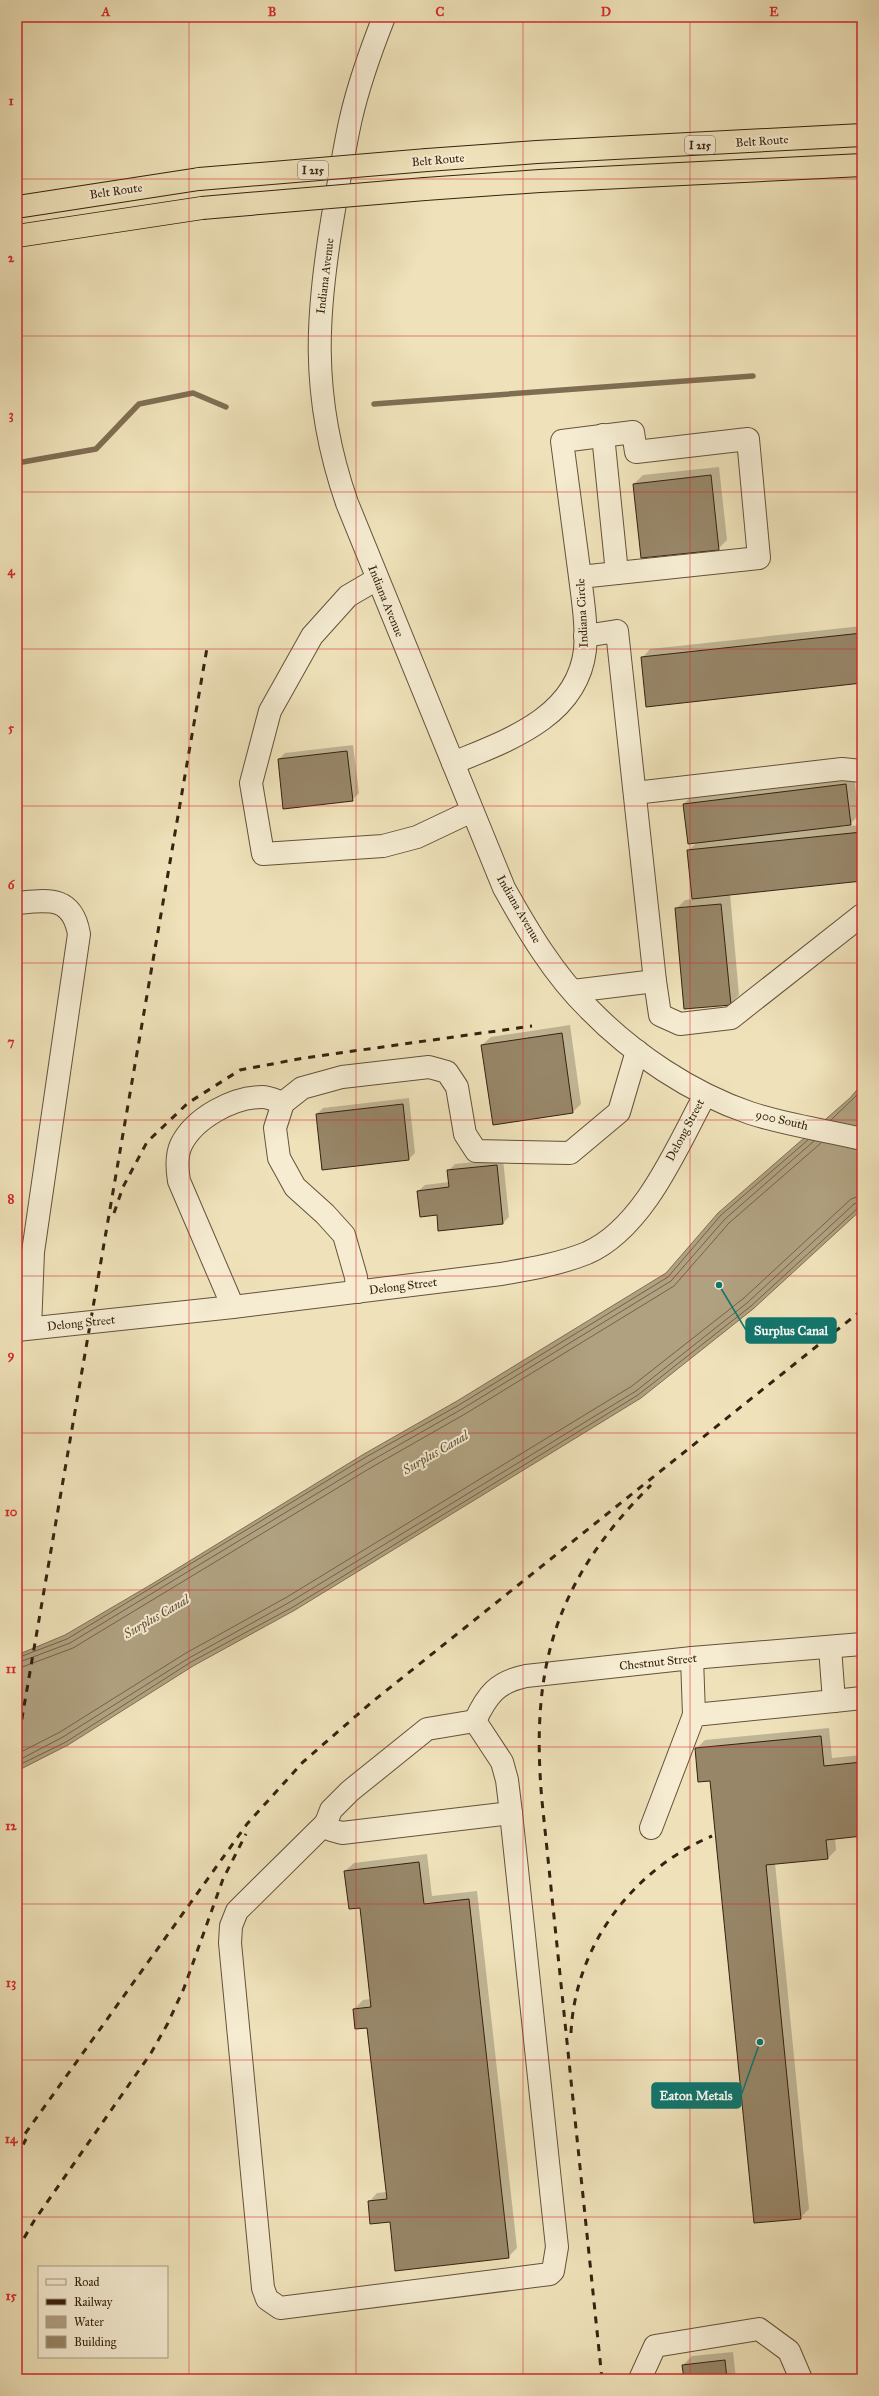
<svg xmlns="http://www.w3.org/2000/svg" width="879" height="2396" viewBox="0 0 879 2396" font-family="'IM FELL Great Primer',serif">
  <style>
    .water { fill: #b0a180; stroke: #806e53 }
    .shadow { fill: #0003 }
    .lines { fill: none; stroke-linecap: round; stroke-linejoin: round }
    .shore { stroke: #746248; stroke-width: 1 }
    .stream { stroke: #806e53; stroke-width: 5.5 }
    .building { fill: #978668; stroke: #37220f }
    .minor-casing { stroke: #65523a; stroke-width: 24 }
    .highway-casing { stroke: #37220f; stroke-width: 24 }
    .minor { stroke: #f5ecd2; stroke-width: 22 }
    .highway { stroke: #efe2ba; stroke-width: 22 }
    .rail { stroke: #37220f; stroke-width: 3; stroke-dasharray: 7 7; stroke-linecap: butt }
    .highway-bridge-casing { stroke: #37220f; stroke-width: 24; stroke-linecap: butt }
    .highway-bridge { stroke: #efe2ba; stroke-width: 22 }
    .grid { fill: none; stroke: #d62828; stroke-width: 1; stroke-opacity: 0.55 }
    .labels { text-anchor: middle; stroke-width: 4; stroke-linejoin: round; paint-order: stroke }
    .shield { fill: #f5ecd2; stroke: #705f4a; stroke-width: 1 }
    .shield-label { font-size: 11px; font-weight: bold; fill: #37220f }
    .street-label { font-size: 12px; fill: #37220f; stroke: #f5ecd2 }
    .water-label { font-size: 13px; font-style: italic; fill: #614e37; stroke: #f5ecd2 }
    .leader { fill: none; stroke: #0f766e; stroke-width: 1.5 }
    .callout-dot { fill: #0f766e; stroke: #f5ecd2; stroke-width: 1.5 }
    .callout { fill: #0f766e; stroke: #0f766e; stroke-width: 1.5 }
    .callout-label { font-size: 13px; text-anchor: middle; font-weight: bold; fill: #fff }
    .neatline { fill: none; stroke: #d62828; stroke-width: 1.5 }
    .grid-label { font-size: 13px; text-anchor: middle; font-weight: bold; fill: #d62828 }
  </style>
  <rect width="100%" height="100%" fill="#efe2ba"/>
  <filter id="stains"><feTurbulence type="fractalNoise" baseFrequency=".005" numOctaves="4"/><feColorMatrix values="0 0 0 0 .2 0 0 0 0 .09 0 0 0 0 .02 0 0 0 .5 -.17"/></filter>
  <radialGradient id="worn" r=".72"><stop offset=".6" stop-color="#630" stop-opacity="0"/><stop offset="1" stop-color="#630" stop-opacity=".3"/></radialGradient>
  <path class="water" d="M862,1084V1209L753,1309L641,1398L295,1610L193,1666L68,1745L17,1771V1655L65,1635L152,1584L364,1454L457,1401L666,1273L718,1213L850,1098Z"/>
  <g class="shadow">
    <path d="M719,467L727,540L718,549L634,484L643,475Z"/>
    <path d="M862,626V682L642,658L650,649Z"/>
    <path d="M353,745L359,793L352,800L279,759L285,753Z"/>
    <path d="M854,776L859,815L850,824L837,825L838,827L862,825V880L730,894L739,995L730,1004L676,909L685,900L693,899L688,851L697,842L688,843L684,804L692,795Z"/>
    <path d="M570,1025L581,1104L573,1112L482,1045L491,1037Z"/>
    <path d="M409,1098L415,1153L409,1159L317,1114L323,1108Z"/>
    <path d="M503,1159L509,1217L503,1223L438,1214L418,1191L425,1185L449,1182L448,1171L455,1164Z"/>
    <path d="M829,1728L832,1758L862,1755V1835L835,1838L836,1850L828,1858L775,1863L809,2209L800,2218L711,1780L696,1749L705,1740Z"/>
    <path d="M427,1854L432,1896L477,1891L517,2248L508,2257L391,2221L369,2202L377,2193L387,2192L368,2027L354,2009L363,2000L371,1999L361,1907L345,1871L354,1863Z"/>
    <path d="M733,2352L736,2379H676L685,2378L683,2365L692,2356Z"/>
  </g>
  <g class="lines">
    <g class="shore">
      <path d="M831,1120L862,1090"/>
      <path d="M17,1658L67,1639L366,1457L459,1405L668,1277L721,1215L808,1140"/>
      <path d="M17,1663L70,1643L369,1462L462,1409L671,1281L725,1219L814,1141"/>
      <path d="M17,1669L73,1648L372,1467L465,1414L674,1286L729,1223L821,1143"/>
      <path d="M17,1754L60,1732L186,1653L287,1597L632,1386L744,1298L851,1199L862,1195"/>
      <path d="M17,1761L63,1737L189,1658L290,1602L636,1391L747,1303L854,1204L862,1201"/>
      <path d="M17,1766L66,1742L191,1662L293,1607L638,1395L751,1306L858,1208L862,1206"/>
    </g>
    <g class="stream">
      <path d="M374,404L753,376"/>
      <path d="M17,463L96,449L139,404L193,393L226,407"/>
    </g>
  </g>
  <g class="building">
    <path d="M711,475L719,550L641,558L633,484Z"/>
    <path d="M862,633V683L646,707L641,657Z"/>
    <path d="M347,751L353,801L283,809L278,759Z"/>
    <path d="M846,784L851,825L688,844L683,804Z"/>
    <path d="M862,832V881L692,899L687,850Z"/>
    <path d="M721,904L731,1005L684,1009L675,908Z"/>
    <path d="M562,1033L573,1113L493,1125L481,1045Z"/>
    <path d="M403,1104L409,1160L322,1170L316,1114Z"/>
    <path d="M497,1165L503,1224L438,1231L437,1215L420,1217L417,1191L449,1187L447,1170Z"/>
    <path d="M821,1736L824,1766L862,1762V1836L826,1840L828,1859L766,1865L801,2219L754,2223L710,1781L698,1782L695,1748Z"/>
    <path d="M419,1862L424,1904L469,1899L509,2258L395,2271L390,2222L370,2224L368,2201L387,2199L367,2028L355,2029L353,2009L371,2007L360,1908L349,1909L344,1871Z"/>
    <path d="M725,2360L727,2379H684L682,2365Z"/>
  </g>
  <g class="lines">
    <g class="minor-casing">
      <g id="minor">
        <path d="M384,17C371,50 359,83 351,118C345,144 341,171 336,198C316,309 309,394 347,503L504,888C528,931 554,975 589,1009C633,1054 691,1093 750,1113C786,1125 825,1130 862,1139"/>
        <path d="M603,435L617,573"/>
        <path d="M377,579L348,596L312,636L270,711L251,783L263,854L383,846L417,837L472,811"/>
        <path d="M453,763C506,741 577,718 585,650C587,626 583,601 580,577L562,441L633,432L636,452L748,439L759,558L580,577"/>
        <path d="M635,793L842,769L862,771"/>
        <path d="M17,903C48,900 72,895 79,934L33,1252L30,1328"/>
        <path d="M655,981L660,1015L680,1024L731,1018L862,915"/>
        <path d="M573,991L655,981L617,631L585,636"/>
        <path d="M357,1292L356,1277L344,1235L325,1214L295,1187L279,1158L275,1128L283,1103L302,1088L342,1077L429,1067L447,1072L457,1087L465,1134L476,1151L570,1153L619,1112L637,1051"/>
        <path d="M233,1307L179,1181C177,1169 176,1156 181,1145C194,1118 233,1097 262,1097C269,1097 277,1101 283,1103"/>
        <path d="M17,1330L233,1307L501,1274C530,1269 560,1264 587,1253C644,1228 677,1147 705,1095"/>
        <path d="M692,1658L694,1715"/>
        <path d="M834,1701L862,1698"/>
        <path d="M475,1721L502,1762L507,1780L511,1813L342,1833L331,1830L326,1823L331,1810L350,1791L427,1729Z"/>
        <path d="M475,1721C487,1695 497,1682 526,1676L692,1658L862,1644"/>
        <path d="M326,1823L237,1911L231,1926L230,1943L263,2288L267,2299L280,2308L550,2274L553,2271L557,2247L511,1813"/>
        <path d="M651,1828L694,1715L834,1701L830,1648"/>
        <path d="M640,2379L655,2346L759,2329L789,2351L801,2379"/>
      </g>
    </g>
    <g class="highway-casing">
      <g id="highway">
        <path d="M427,160L537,152L862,135"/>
        <path d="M425,189L540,181L862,165"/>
        <path d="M17,207L199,179"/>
        <path d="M17,236L202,208"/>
      </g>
    </g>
    <use href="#minor" class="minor"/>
    <use href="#highway" class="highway"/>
    <g class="rail">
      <path d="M114,1213L123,1187L147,1142L188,1103L240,1070L304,1058L532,1026"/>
      <path d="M17,1747L207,648"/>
      <path d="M571,2033C575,1946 632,1870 712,1836"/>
      <path d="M17,2145L247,1824L303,1762L372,1702L862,1310"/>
      <path d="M17,2157L26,2139"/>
      <path d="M17,2250L34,2221L151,2053L168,2023L184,1988L223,1879L246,1834"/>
      <path d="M602,2379L542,1801C530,1667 555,1581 651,1485"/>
    </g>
    <g class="highway-bridge-casing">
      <g id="highway-bridge">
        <path d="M199,179L427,160"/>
        <path d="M202,208L425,189"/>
      </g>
    </g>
    <use href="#highway-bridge" class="highway-bridge"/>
  </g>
  <path class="grid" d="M189,17V2379M356,17V2379M523,17V2379M690,17V2379M17,179H862M17,336H862M17,492H862M17,649H862M17,806H862M17,963H862M17,1120H862M17,1276H862M17,1433H862M17,1590H862M17,1747H862M17,1904H862M17,2060H862M17,2217H862"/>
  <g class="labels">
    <g class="shield">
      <rect x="685" y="136" width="30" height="18" rx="3"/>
      <rect x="298" y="161" width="30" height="18" rx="3"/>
    </g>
    <g class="shield-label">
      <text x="700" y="149">I 215</text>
      <text x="313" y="174">I 215</text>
    </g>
    <g class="street-label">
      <text transform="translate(762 141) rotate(-4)" y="4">Belt Route</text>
      <text transform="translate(438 160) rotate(-5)" y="4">Belt Route</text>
      <text transform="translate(116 191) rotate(-8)" y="4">Belt Route</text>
      <text transform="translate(325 276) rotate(-83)" y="4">Indiana Avenue</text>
      <text transform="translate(386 601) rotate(68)" y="4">Indiana Avenue</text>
      <text transform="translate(582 613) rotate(-93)" y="4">Indiana Circle</text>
      <text transform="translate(519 909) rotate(60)" y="4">Indiana Avenue</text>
      <text transform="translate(782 1120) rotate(13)" y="4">900 South</text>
      <text transform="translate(685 1130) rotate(-62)" y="4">Delong Street</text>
      <text transform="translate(403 1286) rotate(-7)" y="4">Delong Street</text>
      <text transform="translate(81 1323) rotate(-6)" y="4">Delong Street</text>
      <text transform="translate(658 1662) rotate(-6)" y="4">Chestnut Street</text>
    </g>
    <g class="water-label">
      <text transform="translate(435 1452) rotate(-30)" y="5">Surplus Canal</text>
      <text transform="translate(156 1616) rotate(-30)" y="5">Surplus Canal</text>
    </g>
  </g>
  <path class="leader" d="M719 1285L746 1330M760 2042L741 2096"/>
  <g class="callout-dot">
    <circle cx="719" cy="1285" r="4"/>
    <circle cx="760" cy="2042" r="4"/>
  </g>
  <g class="callout">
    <rect x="746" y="1318" width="90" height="25" rx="4"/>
    <rect x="652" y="2083" width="89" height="25" rx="4"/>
  </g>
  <g class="callout-label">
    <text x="791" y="1335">Surplus Canal</text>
    <text x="696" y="2100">Eaton Metals</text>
  </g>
  <rect width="879" height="2396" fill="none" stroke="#efe2ba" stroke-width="44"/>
  <rect x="38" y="2266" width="130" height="92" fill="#f5ecd2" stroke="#a99b84"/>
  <rect x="46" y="2279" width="20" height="6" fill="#f5ecd2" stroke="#a99b84"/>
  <text x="74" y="2286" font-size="12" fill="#37220f">Road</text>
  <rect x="46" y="2299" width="20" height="6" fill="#37220f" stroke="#a99b84"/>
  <text x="74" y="2306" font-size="12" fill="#37220f">Railway</text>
  <rect x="46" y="2316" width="20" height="12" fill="#b0a180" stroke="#a99b84"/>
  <text x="74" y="2326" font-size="12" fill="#37220f">Water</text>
  <rect x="46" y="2336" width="20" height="12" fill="#978668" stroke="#a99b84"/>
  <text x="74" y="2346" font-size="12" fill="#37220f">Building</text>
  <rect x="22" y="22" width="835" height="2352" class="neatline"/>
  <g class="grid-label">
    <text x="106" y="16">A</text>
    <text x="272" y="16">B</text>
    <text x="440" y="16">C</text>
    <text x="606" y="16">D</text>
    <text x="774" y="16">E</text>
    <text x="11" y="105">1</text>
    <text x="11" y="262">2</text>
    <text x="11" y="419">3</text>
    <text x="11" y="575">4</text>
    <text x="11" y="732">5</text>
    <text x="11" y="889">6</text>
    <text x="11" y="1046">7</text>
    <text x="11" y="1203">8</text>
    <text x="11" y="1359">9</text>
    <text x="11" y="1516">10</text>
    <text x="11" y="1673">11</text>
    <text x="11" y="1830">12</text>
    <text x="11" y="1987">13</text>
    <text x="11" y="2143">14</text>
    <text x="11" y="2300">15</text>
  </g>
  <rect width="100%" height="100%" filter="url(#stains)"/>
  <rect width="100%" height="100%" fill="url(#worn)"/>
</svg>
